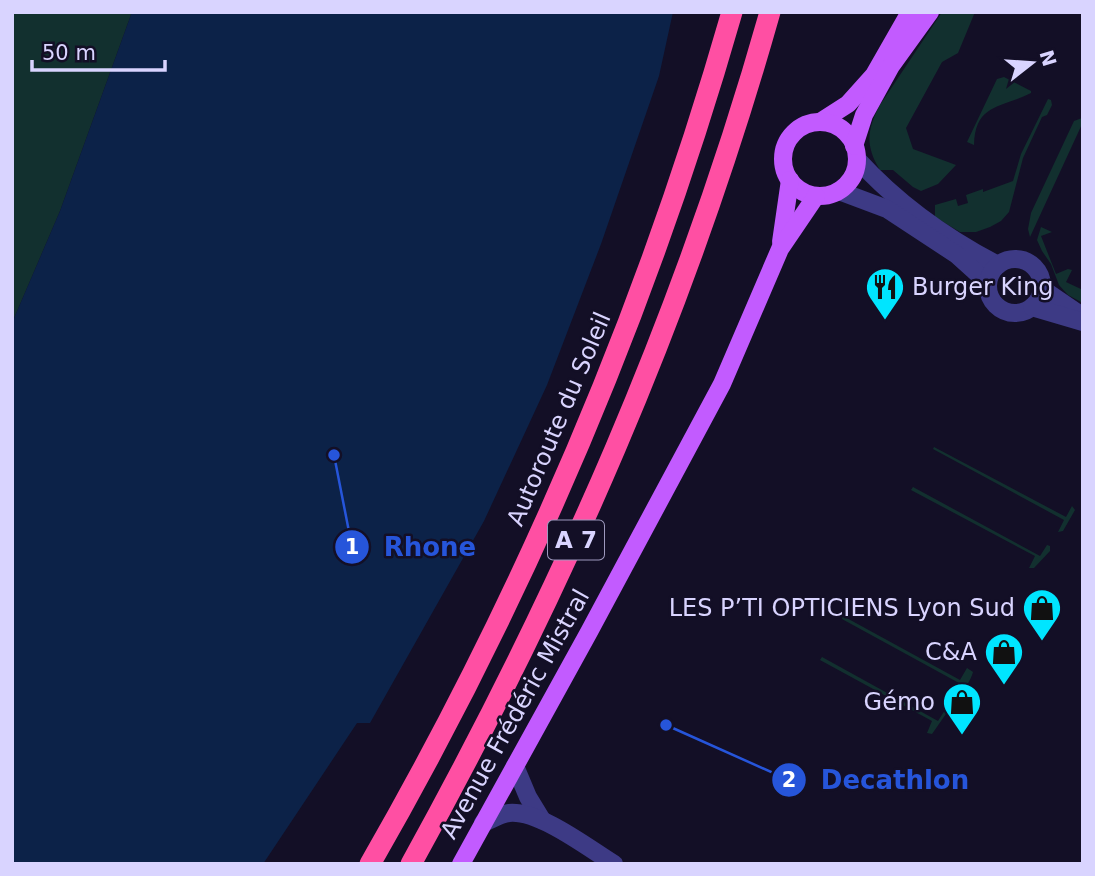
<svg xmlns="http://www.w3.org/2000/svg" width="1095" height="876" viewBox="0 0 1095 876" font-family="'DejaVu Sans',sans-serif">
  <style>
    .green { fill: #12302f }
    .water { fill: #0c2248 }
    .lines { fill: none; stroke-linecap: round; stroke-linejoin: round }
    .minor { stroke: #3d3a85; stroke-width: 18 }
    .major { stroke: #c25bff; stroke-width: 18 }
    .highway { stroke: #ff4fa3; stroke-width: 21 }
    .labels { text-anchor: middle; stroke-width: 5; stroke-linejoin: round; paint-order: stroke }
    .shield { fill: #130f26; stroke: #9e99be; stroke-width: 2 }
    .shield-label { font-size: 23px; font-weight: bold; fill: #d9d4ff }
    .poi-label { font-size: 24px; fill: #d9d4ff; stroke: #130f26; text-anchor: end }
    .street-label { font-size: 24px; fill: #d9d4ff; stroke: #130f26 }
    .leader { fill: none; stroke: #2655da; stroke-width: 2.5 }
    .callout-dot { fill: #2655da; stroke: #130f26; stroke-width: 2.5 }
    .mark-label { font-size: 21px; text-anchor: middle; font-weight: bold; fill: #fff }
    .callout-label { font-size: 26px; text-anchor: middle; font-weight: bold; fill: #2655da; stroke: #130f26; stroke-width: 5; stroke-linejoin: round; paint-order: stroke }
  </style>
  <rect width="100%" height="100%" fill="#130f26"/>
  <g class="green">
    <path d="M12,12H132L60,211L12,323Z"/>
    <path d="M942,12H975L958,53L942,62L906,128L913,149L956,165L938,184L921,191L913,187L893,170H880C865,146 867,129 880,105Z"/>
    <path d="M1004,77L1031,91V93C1002,108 975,103 974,145L967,142L997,79Z"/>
    <path d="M1048,99L1051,100L1052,105L1047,115L1042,117L1023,158L1009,212L1001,221L990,227L976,232H960L935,217V205L956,199L958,206L968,203L966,195L983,189V192L1013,181L1021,154Z"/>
    <path d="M1082,118L1083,122L1030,237L1028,229L1031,213L1074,121Z"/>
    <path d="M1041,227L1052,232L1041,236L1056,274L1068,269L1072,270L1066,282L1083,290V303L1068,295L1059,285L1051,264L1042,251L1037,240Z"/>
    <path d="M934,447L1066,517L1072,506L1075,510L1063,531L1058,532L1064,520L933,449Z"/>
    <path d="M913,487L1040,556L1047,545L1050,546V551L1034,568H1029L1035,556L911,490Z"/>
    <path d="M843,616L960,680L967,668L973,672C971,680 963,693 956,696L953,694L959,683L842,619Z"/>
    <path d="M822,657L938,721L945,710L948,711L932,734L927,733L932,721L820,660Z"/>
  </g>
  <path class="water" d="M132,12H673L659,76L601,244L547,385L484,521L370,723H357L263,864H12V323L60,211Z"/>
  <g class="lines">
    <g class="minor">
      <path d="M857,159C896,202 946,238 998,265"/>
      <path d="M839,191L887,209L957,255L988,283"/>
      <circle cx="1015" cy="286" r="27"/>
      <path d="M1041,288L1079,314"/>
      <path d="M1032,307L1083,322"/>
      <path d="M515,766L528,797L542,820"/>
      <path d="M483,823C491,820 500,814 509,813C539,810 588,848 614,864"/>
    </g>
    <g class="major">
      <path d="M820,122L848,104L874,75L910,12"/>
      <circle cx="820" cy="159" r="37"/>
      <path d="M854,146L864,115L891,66L930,12"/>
      <path d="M781,242L790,180"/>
      <path d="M461,864L589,632L722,384L780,249L816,196"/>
    </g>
    <g class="highway">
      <path d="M370,864C524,596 647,309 732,12"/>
      <path d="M411,864C562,591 685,313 770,12"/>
    </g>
  </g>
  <defs>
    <g id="restaurant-pin" transform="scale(2.0125)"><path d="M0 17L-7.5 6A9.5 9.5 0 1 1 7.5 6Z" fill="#00e5ff" stroke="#130f26"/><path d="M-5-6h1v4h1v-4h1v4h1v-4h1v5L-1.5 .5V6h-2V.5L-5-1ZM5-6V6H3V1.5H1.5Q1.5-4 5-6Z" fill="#111"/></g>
    <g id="shop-pin" transform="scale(2.0125)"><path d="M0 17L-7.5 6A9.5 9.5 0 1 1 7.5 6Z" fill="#00e5ff" stroke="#130f26"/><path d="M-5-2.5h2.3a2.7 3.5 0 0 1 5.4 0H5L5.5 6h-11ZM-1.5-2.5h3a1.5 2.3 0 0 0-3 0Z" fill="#111"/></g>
  </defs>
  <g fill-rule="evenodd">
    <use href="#restaurant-pin" x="885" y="287"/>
    <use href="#shop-pin" x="1042" y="608"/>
    <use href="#shop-pin" x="1004" y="652"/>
    <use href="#shop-pin" x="962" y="702"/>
  </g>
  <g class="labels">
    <rect class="shield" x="548" y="520.5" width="56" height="39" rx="5"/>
    <g class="shield-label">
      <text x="576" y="548">A 7</text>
    </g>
    <g class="poi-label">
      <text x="912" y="295" text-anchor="start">Burger King</text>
      <text x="1015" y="616">LES P’TI OPTICIENS Lyon Sud</text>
      <text x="977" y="660">C&amp;A</text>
      <text x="935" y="710">Gémo</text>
    </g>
    <g class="street-label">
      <text transform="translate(559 419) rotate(-67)" y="8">Autoroute du Soleil</text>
      <text transform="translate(515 714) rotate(-61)" y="8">Avenue Frédéric Mistral</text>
    </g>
  </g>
  <path class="leader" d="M334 455L352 547M666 725L789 780"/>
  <g class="callout-dot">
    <circle cx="334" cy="455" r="7"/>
    <circle cx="666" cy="725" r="7"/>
    <circle cx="352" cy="547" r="18"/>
    <circle cx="789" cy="780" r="18"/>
  </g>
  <g class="mark-label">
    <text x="352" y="554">1</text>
    <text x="789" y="787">2</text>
  </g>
  <g class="callout-label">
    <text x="430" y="556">Rhone</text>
    <text x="895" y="789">Decathlon</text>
  </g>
  <rect width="1095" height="876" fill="none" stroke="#d9d4ff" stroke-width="28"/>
  <g transform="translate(1032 63) rotate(73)" stroke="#130f26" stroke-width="5" paint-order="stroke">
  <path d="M0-5L12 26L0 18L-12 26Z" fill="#d9d4ff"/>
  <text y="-10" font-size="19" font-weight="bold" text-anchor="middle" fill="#d9d4ff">N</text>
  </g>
  <path d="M32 60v10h133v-10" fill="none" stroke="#d9d4ff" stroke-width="3.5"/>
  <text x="42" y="60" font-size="21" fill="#d9d4ff" stroke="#130f26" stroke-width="5" paint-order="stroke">50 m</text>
</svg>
